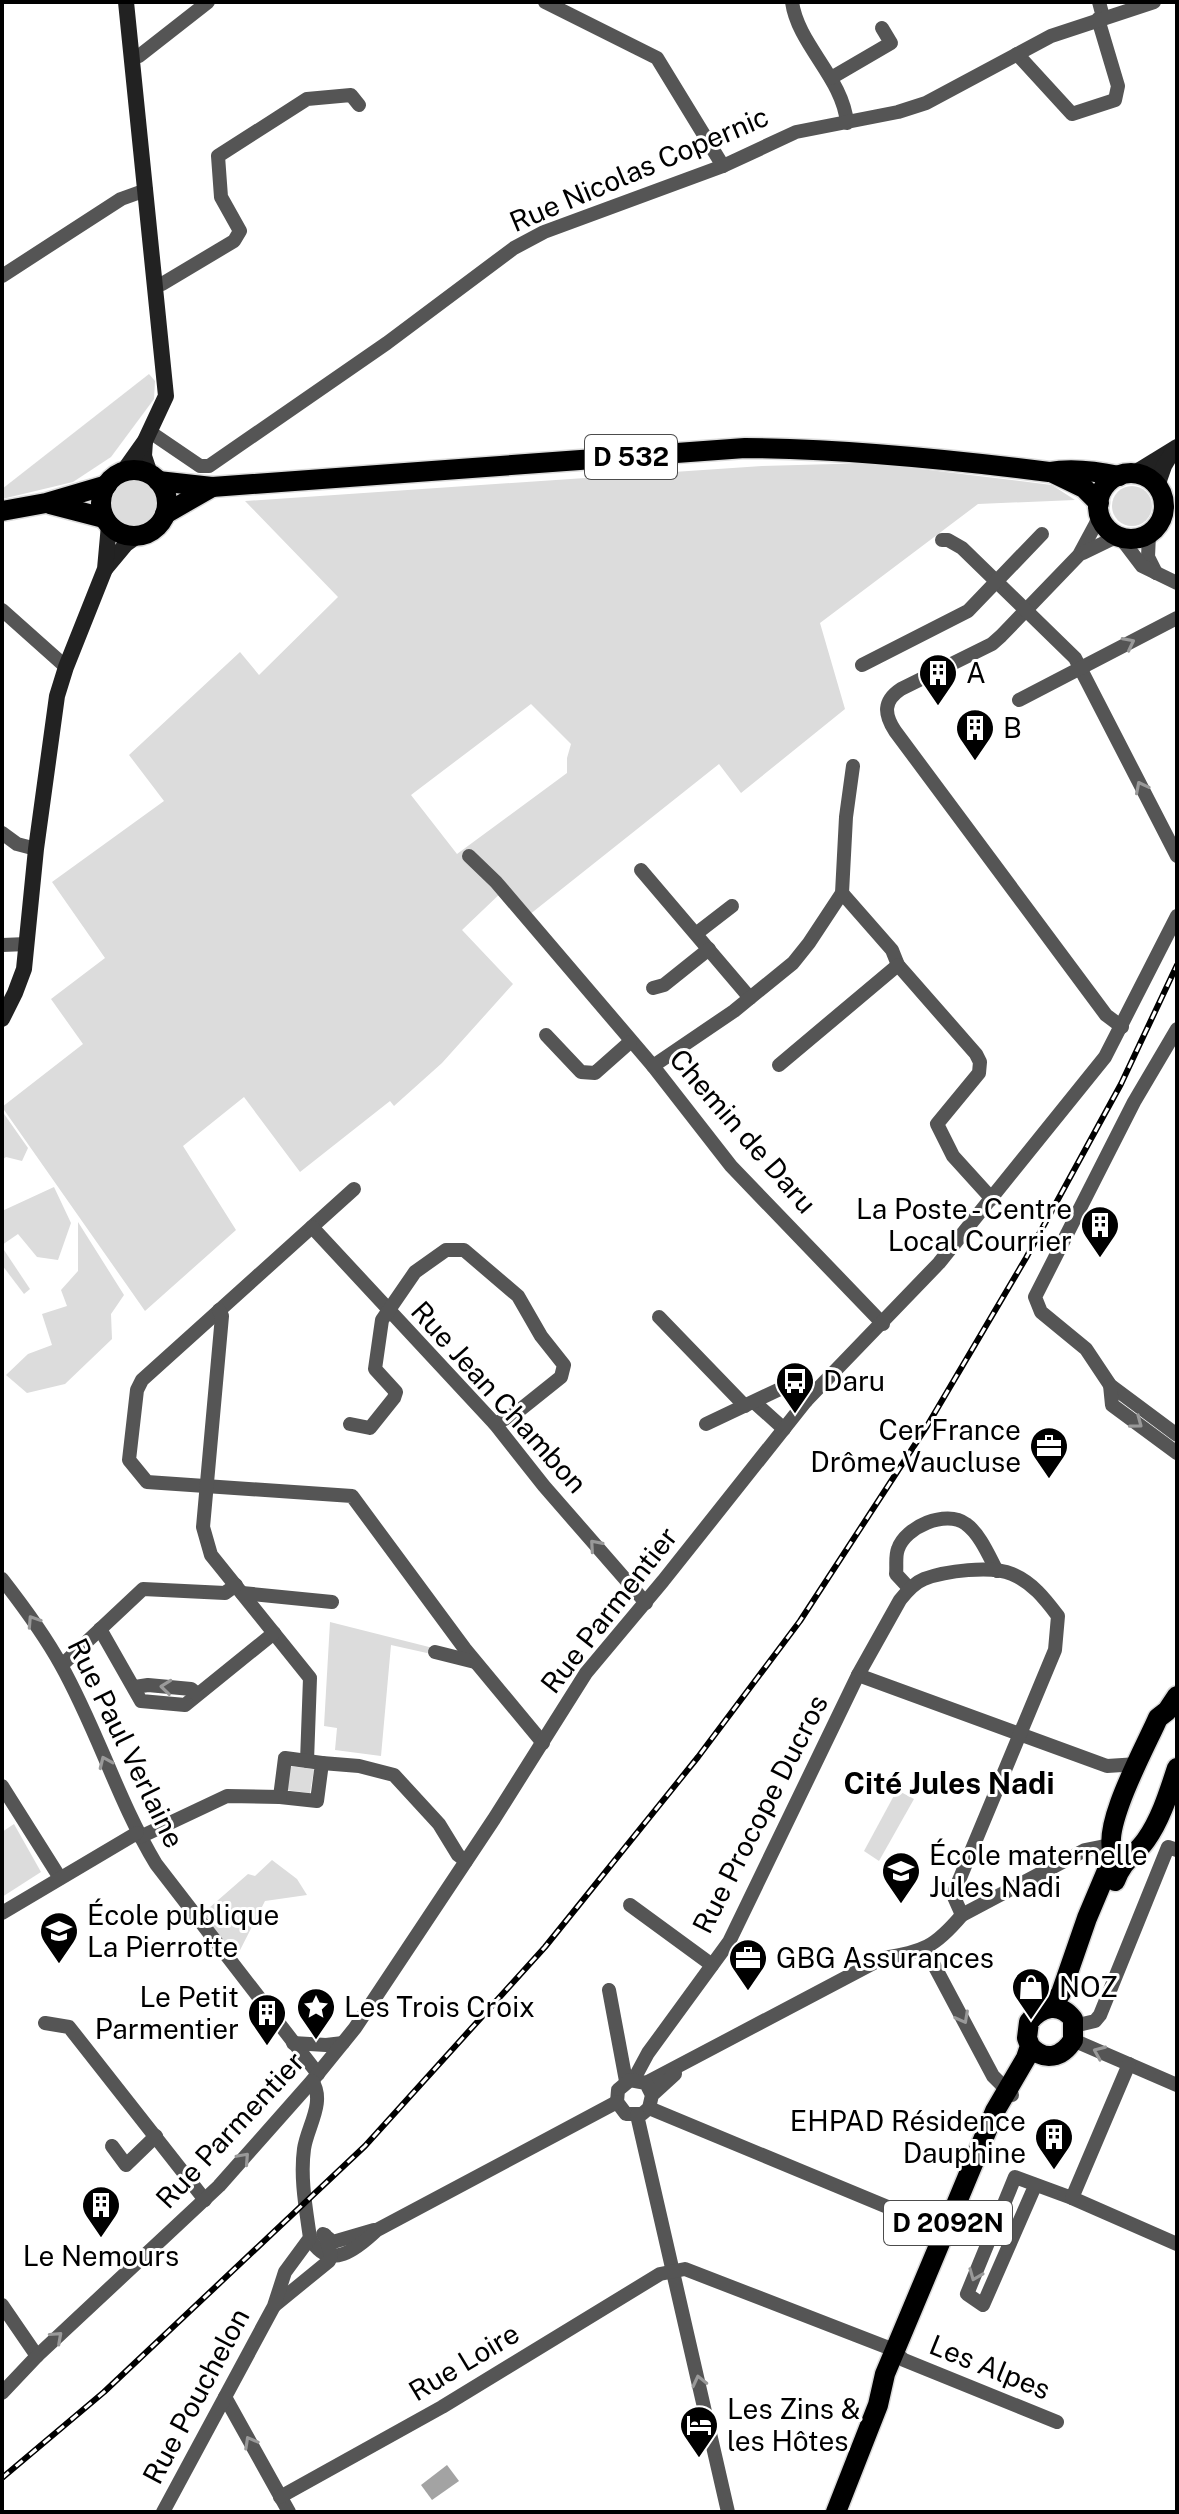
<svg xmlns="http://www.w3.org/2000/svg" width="1179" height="2514" viewBox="0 0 1179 2514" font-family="'Public Sans',sans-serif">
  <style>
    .green { fill: #dcdcdc; fill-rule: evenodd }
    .water { fill: #a3a3a3 }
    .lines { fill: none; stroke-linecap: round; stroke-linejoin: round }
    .primary-casing { stroke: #dbdbdb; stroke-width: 23 }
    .street { stroke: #555; stroke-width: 14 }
    .secondary { stroke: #222; stroke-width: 16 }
    .primary { stroke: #000; stroke-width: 20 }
    .rail-casing { stroke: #000; stroke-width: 6 }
    .rail { stroke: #fff; stroke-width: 3; stroke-dasharray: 9; stroke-linecap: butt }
    .oneway { stroke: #999 }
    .labels { text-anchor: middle; stroke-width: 6; stroke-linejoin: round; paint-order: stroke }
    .shield { fill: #fff; stroke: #4c4c4c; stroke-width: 2 }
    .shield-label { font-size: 26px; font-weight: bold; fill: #000 }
    .street-label { font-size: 28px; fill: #000; stroke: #fff }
    .poi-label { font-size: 28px; fill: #000; stroke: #fff; text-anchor: start }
    .neighbourhood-label { font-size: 30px; font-weight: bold; fill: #000; stroke: #fff }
  </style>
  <rect width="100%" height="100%" fill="#fff"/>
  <g class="green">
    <path d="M149,374L155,381L154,399L111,457L73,482L2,499V489Z"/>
    <path d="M871,463L1052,485L1075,500L978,504L820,623L845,709L741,793L719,764L529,915L505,889L462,930L513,984L442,1063L394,1106L390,1101L300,1172L244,1097L183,1146L236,1230L145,1311L2,1107L83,1044L51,999L105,958L52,882L164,801L129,755L240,652L259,675L338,597L245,501L762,466ZM531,704L571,744L567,758V773L457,854L411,795Z"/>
    <circle cx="134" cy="505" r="25"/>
    <circle cx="1132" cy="506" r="20"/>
    <path d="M2,1111L28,1148L22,1161L6,1157L2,1160Z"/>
    <path d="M54,1187L71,1223L58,1260L37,1257L18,1234L2,1245V1211Z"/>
    <path d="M78,1222L124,1295L111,1314L112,1339L65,1384L27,1393L6,1375L28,1354L52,1345L42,1314L67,1306L61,1290L78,1271Z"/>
    <path d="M2,1247L30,1289L24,1294L2,1265Z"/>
    <path d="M330,1622L433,1648L427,1653L391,1645L381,1756L335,1750L337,1728L324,1726Z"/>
    <path d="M288,1766L314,1769L310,1793L285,1790Z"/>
    <path d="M897,1790L914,1799L879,1861L864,1851Z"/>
    <path d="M14,1824L41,1872L2,1897V1832Z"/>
    <path d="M272,1860L297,1879L307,1895L265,1901L236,1958L201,1915L248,1874L255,1876Z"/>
  </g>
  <path class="water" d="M447,2465L459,2481L432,2500L421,2485Z"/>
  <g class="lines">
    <g class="primary-casing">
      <g id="primary">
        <circle cx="134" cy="503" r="33"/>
        <path d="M1053,473L1084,488L1099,503"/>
        <circle cx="1131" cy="506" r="33"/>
        <path d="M158,481L212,487L745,448C847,449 947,459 1049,472C1072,468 1096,471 1119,476"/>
        <path d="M50,504L104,518"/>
        <path d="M2,511L46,503L107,485"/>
        <path d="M165,514L212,487"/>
        <path d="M1115,1881C1124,1858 1134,1857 1146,1840C1161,1819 1169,1792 1177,1768"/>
        <path d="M1051,2008L1061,1993L1087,1918L1114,1854C1099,1830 1147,1744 1158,1718L1167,1711L1177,1696"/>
        <path d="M836,2512L878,2405L885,2374L945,2231L995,2111L1026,2058L1030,2046L1027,2038L1029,2022C1041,2006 1060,2002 1073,2019V2040C1062,2058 1044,2062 1030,2046"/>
      </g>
    </g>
    <g class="street">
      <path d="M545,2L657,58L723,166"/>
      <path d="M792,2C798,45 843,78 847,123"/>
      <path d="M1099,2L1103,17"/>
      <path d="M1017,54L1072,114L1115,100L1118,86L1098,19"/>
      <path d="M132,58L139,56L208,2"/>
      <path d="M831,78L891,43L882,28"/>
      <path d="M2,276L121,199L146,190"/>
      <path d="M156,284H162L234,241L240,231L221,197L218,156L307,99L351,95L359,105"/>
      <path d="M150,432L200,466H209L387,343L514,248L544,232L723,166L796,132L898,112L926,103L1051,36L1154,2"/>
      <path d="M1100,516L1079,555L1001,636L992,644L901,689C883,701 884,714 895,731L1106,1015L1122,1027"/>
      <path d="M1149,534L1148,557L1156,573"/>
      <path d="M1120,537L1142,566L1177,583"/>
      <path d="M942,540H948L962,548L1075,658L1177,856"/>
      <path d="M1083,553L1118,536"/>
      <path d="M2,610L66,667"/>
      <path d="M862,665L968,611L1042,534"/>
      <path d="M1019,700L1177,618"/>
      <path d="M2,833L17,844L36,849"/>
      <path d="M469,856L496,882L653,1066L731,1166L883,1324"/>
      <path d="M641,870L750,998"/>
      <path d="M842,893L892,950L898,965L976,1054L980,1062L979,1073L937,1124L953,1156L992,1199"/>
      <path d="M697,933L732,906"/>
      <path d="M2,945L27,944"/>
      <path d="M653,988L664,985L709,949"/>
      <path d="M1177,1029L1134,1102L1035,1297L1041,1312L1086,1349L1110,1385L1177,1435"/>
      <path d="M546,1035L581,1072L595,1073L630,1042"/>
      <path d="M779,1065L898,965"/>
      <path d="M653,1066L734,1011L793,963L809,943L842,893L846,817L853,766"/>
      <path d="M354,1189L142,1380L137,1390L129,1460L147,1482L352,1496L465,1649L543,1743"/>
      <path d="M312,1227L495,1424L544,1486L646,1603"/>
      <path d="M219,1310L222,1316L203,1527L211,1555L310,1678L307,1761"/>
      <path d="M659,1317L745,1406"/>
      <path d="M1110,1385L1112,1405L1177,1453"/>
      <path d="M754,1402L784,1429"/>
      <path d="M350,1424L370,1428L394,1398L396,1392L375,1369L382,1320L415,1272L446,1250H464L518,1296L541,1336L564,1365L561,1377L516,1413L495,1424"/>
      <path d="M706,1424L780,1389L791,1390L806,1401"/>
      <path d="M2,1579C23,1606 44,1634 61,1665C97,1729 118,1801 156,1864L318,2074"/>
      <path d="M909,1588L896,1574C897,1567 895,1556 898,1549C905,1527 946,1509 966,1524C980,1534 989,1556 997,1571"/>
      <path d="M242,1593L332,1602"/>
      <path d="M100,1629L141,1701L185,1705L274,1633"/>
      <path d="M435,1652L475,1662"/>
      <path d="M62,1665L143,1589L225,1593L236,1585"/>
      <path d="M858,1675L1107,1766L1138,1764"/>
      <path d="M135,1687L148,1685L191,1689L197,1694"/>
      <path d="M285,1758L322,1763L317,1801L280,1797Z"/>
      <path d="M322,1763L359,1766L394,1775L439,1824L458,1855L466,1861"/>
      <path d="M2,1786L60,1878"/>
      <path d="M140,1837L227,1796L280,1797"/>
      <path d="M630,1905L712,1965"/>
      <path d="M2,1913L137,1833"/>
      <path d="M926,1950L993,2076L1012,2095"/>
      <path d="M609,1990L626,2081"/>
      <path d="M45,2023L69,2027L205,2200"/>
      <path d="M1074,2026L1095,2021L1100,2015L1168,1847L1177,1850"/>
      <path d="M1073,2040L1177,2085"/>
      <path d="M293,2043L326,2045L343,2043"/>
      <path d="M634,2079L648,2053L729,1942L858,1675L900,1600C907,1591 914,1583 924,1579C945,1571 991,1565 1012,1574C1033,1583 1045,1599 1058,1616L1055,1650L955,1890L954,1897L962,1915"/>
      <path d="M646,2083L883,1958C924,1951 934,1948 962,1915L1085,1850L1110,1845"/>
      <path d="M652,2095L646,2083L630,2080L618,2090L617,2102L626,2114H642L649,2108L652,2095L675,2074"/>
      <path d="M649,2108L955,2235"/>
      <path d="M637,2115L728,2512"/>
      <path d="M112,2146L126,2165L156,2136"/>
      <path d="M1035,2186L983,2305L967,2294L1015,2177L1072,2198L1177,2244"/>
      <path d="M1072,2198L1129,2064"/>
      <path d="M323,2234L333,2242L374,2230"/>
      <path d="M310,2238C329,2273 358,2248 377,2230L617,2102"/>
      <path d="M2,2305L37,2356"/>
      <path d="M275,2305L329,2261L331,2255L325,2235"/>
      <path d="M2,2393L37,2356L219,2186L312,2081L355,2028L494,1819L586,1673L663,1581L806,1401L939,1263L1105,1057L1177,916"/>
      <path d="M225,2397L289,2512"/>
      <path d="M280,2497L442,2407L660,2274L685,2269L889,2348L904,2360L1057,2422"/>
      <path d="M163,2512L274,2306L285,2272L310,2238C306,2209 300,2178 304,2149C307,2127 326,2102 312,2081"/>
    </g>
    <g class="secondary">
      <path d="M145,441L144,456L150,474"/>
      <path d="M123,472L145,441L166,396L126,2"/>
      <path d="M1133,474L1177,447"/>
      <path d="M1157,486L1164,466L1173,451"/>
      <path d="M106,568L126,544L137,536"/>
      <path d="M2,1019L15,993L24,969L36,849L57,696L66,667L105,569L109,525"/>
    </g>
    <use href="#primary" class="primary"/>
    <g class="rail-casing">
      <path id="rail" d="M2,2478L104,2392L365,2146L545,1947L698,1757L800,1621L927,1426L1026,1258L1121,1084L1177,965"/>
    </g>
    <use href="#rail" class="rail"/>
  </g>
  <defs><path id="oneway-chevron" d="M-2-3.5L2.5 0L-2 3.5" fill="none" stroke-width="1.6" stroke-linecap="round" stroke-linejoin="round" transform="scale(2)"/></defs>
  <g class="oneway">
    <use href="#oneway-chevron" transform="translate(1129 643) rotate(-27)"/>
    <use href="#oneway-chevron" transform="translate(1141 787) rotate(-117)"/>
    <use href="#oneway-chevron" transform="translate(1137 1423) rotate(37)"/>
    <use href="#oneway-chevron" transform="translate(595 1545) rotate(-131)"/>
    <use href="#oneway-chevron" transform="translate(33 1621) rotate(-123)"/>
    <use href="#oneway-chevron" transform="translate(166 1687) rotate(-174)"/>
    <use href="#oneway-chevron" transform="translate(105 1762) rotate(-114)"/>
    <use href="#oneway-chevron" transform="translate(963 2018) rotate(62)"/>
    <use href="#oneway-chevron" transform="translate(1099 2052) rotate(-157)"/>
    <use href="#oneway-chevron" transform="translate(244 2158) rotate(-48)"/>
    <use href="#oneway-chevron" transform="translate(975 2275) rotate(112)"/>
    <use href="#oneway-chevron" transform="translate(57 2337) rotate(-42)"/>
    <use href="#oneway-chevron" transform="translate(699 2381) rotate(-103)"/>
    <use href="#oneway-chevron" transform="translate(250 2442) rotate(-119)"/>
  </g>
  <defs>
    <g id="building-pin" transform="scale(2)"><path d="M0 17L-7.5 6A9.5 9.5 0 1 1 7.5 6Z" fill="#000" stroke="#fff"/><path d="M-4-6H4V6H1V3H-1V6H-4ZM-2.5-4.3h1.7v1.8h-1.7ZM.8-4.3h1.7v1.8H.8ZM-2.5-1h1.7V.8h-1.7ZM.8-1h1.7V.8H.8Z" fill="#fff"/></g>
    <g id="bus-pin" transform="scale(2)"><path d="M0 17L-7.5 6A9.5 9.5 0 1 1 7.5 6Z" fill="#000" stroke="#fff"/><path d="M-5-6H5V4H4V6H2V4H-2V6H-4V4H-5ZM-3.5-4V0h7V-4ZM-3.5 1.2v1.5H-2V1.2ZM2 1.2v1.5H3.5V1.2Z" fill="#fff"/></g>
    <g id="office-pin" transform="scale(2)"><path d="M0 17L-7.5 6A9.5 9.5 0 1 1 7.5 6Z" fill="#000" stroke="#fff"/><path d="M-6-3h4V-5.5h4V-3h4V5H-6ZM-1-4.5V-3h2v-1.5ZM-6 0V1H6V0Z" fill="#fff"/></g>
    <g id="school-pin" transform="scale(2)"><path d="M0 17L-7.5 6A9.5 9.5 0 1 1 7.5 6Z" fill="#000" stroke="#fff"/><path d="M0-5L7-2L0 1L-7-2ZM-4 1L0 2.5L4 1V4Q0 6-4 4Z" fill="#fff"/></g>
    <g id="shop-pin" transform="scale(2)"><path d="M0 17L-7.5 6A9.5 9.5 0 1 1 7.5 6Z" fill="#000" stroke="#fff"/><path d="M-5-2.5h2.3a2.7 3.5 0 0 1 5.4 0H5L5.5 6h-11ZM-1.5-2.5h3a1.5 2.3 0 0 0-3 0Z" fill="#fff"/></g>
    <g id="sight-pin" transform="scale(2)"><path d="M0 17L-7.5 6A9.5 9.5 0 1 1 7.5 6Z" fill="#000" stroke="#fff"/><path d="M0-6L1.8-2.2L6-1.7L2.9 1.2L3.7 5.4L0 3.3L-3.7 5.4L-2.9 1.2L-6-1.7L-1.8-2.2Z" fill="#fff"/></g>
    <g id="hotel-pin" transform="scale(2)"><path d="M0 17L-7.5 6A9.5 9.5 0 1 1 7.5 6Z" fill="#000" stroke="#fff"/><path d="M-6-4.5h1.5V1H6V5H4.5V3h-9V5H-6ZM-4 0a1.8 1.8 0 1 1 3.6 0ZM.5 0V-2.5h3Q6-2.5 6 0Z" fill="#fff"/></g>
  </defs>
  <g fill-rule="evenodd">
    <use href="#building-pin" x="938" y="673"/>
    <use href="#building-pin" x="975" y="728"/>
    <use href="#building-pin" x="1100" y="1225"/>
    <use href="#bus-pin" x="795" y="1381"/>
    <use href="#office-pin" x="1049" y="1446"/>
    <use href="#school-pin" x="901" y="1871"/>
    <use href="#school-pin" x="59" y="1931"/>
    <use href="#office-pin" x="748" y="1958"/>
    <use href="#shop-pin" x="1031" y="1987"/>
    <use href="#sight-pin" x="316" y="2007"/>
    <use href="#building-pin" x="267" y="2013"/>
    <use href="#building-pin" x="1054" y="2137"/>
    <use href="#building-pin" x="101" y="2205"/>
    <use href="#hotel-pin" x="699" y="2425"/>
  </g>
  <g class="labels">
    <g class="shield">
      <rect x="585" y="435" width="92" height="44" rx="6"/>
      <rect x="884" y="2201" width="128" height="44" rx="6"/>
    </g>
    <g class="shield-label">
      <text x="631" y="466">D 532</text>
      <text x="948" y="2232">D 2092N</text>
    </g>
    <g class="street-label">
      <text transform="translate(639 169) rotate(-23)" y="10">Rue Nicolas Copernic</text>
      <text transform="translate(743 1131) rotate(49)" y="10">Chemin de Daru</text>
      <text transform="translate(499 1397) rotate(48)" y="10">Rue Jean Chambon</text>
      <text transform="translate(609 1610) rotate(-52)" y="10">Rue Parmentier</text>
      <text transform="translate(126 1743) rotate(64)" y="10">Rue Paul Verlaine</text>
      <text transform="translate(760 1814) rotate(-63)" y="10">Rue Procope Ducros</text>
      <text transform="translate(230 2130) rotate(-47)" y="10">Rue Parmentier</text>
      <text transform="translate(464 2362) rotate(-31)" y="10">Rue Loire</text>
      <text transform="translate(990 2367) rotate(22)" y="10">Les Alpes</text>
      <text transform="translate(196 2396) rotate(-62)" y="10">Rue Pouchelon</text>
    </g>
    <g class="poi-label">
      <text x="966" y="683">A</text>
      <text x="1003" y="738">B</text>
      <text x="1072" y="1219" text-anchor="end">La Poste - Centre<tspan x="1072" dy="32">Local Courrier</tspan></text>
      <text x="823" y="1391">Daru</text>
      <text x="1021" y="1440" text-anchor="end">Cer France<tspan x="1021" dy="32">Drôme Vaucluse</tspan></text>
      <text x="929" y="1865">École maternelle<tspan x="929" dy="32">Jules Nadi</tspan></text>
      <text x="87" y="1925">École publique<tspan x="87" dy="32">La Pierrotte</tspan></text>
      <text x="776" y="1968">GBG Assurances</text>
      <text x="1059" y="1997">NOZ</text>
      <text x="239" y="2007" text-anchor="end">Le Petit<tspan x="239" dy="32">Parmentier</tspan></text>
      <text x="344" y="2017">Les Trois Croix</text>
      <text x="1026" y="2131" text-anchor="end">EHPAD Résidence<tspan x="1026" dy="32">Dauphine</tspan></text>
      <text x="101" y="2266" text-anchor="middle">Le Nemours</text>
      <text x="727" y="2419">Les Zins &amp;<tspan x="727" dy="32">les Hôtes</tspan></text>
    </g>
    <g class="neighbourhood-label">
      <text x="949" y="1794">Cité Jules Nadi</text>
    </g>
  </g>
  <rect width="1179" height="2514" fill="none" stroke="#000000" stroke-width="8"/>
</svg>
